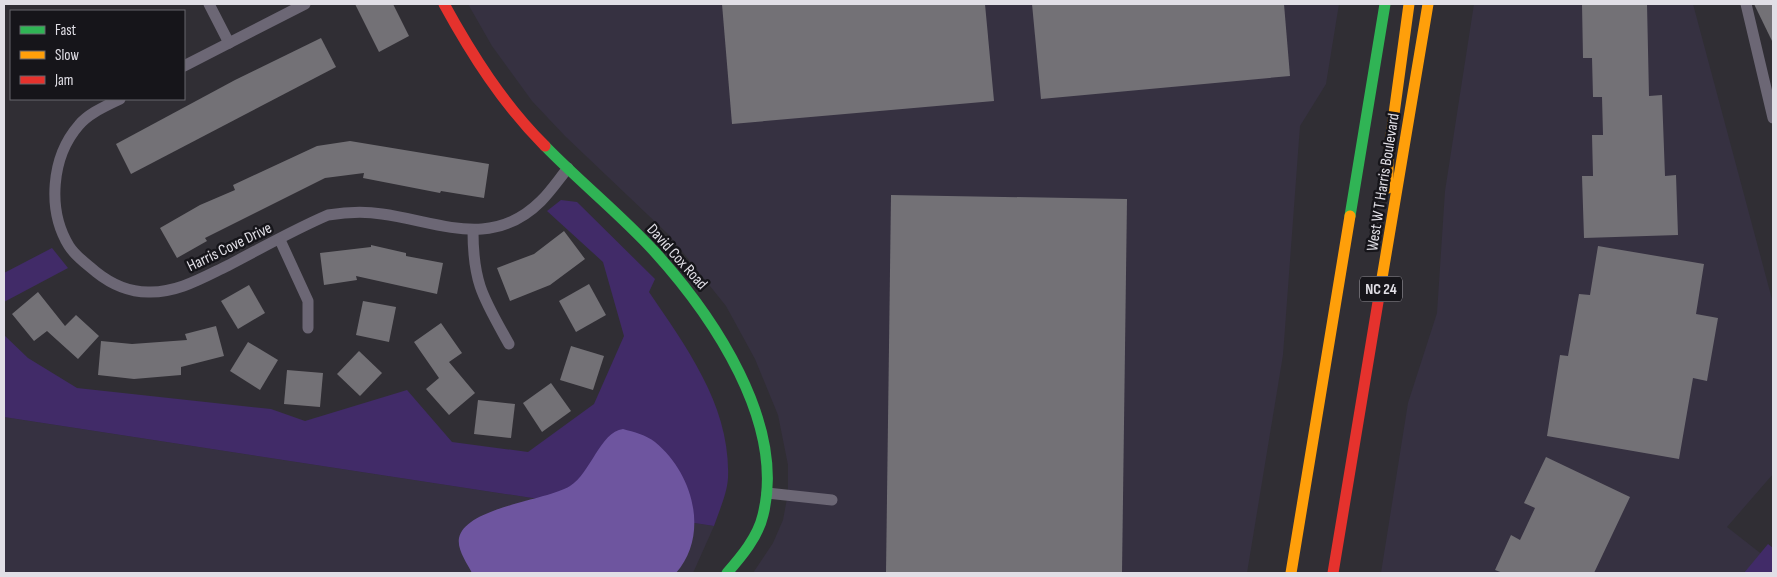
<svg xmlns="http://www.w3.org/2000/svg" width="1777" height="577" viewBox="0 0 1777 577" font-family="'Sofia Sans Condensed',sans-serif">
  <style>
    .built { fill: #363141 }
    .green { fill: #412b68 }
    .water { fill: #6e559f }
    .building { fill: #737176 }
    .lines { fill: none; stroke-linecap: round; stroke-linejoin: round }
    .street { stroke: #6c6775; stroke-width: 11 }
    .fast { stroke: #30b455; stroke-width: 11 }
    .slow { stroke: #ff9f0a; stroke-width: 11 }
    .jam { stroke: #e5322d; stroke-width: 11 }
    .labels { text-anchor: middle; stroke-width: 5; stroke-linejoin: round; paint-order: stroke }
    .shield { fill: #16151a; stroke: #a4a2a9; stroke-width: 1 }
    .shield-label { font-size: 15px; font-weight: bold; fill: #e1dfe6 }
    .street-label { font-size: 16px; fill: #e1dfe6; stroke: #16151a }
  </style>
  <rect width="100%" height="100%" fill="#302e34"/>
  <g class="built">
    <path d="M468,4H1339L1326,84L1300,126L1283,355L1247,573H753L773,543L783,520L788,493V465L778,415L755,359L726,306L669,235L565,136L532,101L492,46Z"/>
    <path d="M1474,4H1693L1773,303V474L1727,527L1773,563V573H1381L1408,403L1437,313L1445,191Z"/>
    <path d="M4,417L714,526L693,573H4Z"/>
  </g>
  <g class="green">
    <path d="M561,200L577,202L655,279L649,292C687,348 731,407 728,478C727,494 719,511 714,526L4,417V335L28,358L77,388L271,409L305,421L407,390L452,442L528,452L594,404L624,336L603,262L547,211Z"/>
    <path d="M52,248L68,268L4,302V273Z"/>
    <path d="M1768,544L1773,548V573H1744Z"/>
  </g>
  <path class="water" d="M623,429C634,432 646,435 655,442C693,473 710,534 676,573H472C467,563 457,550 459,538C466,507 545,501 570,486C591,473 600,432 623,429Z"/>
  <g class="building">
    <path d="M355,4H393L409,36L379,52Z"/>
    <path d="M722,4H985L994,101L732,124Z"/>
    <path d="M1032,4H1284L1290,76L1041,99Z"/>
    <path d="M1582,4H1647L1649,96L1662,95L1665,176L1676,175L1678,235L1584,238L1582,176H1593L1592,135H1603L1602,97H1593L1592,58H1583Z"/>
    <path d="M1754,4H1773V43Z"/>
    <path d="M321,38L336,67L131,174L116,144L235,80Z"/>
    <path d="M350,141L489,164L484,198L441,191L440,193L363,178L364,173L325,178L205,238L207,241L177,258L160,228L200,205L235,190L233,185L317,146Z"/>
    <path d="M891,195L1127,199L1122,573H886Z"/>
    <path d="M564,231L585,259L550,285L510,301L497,268L534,254Z"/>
    <path d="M371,245L406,253V256L443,263L437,294L356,276L357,280L324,285L320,253L371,247Z"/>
    <path d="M1598,246L1704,264L1696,314L1718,318L1707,381L1693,378L1679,459L1547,436L1560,355L1568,356L1579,294L1590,295Z"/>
    <path d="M589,284L606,315L576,332L559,301Z"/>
    <path d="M249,285L265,313L238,329L221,301Z"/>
    <path d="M38,292L65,326L76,315L99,336L78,359L47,331L34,341L12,314Z"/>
    <path d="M363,301L396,307L389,342L356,335Z"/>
    <path d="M441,323L462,353L449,362L475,393L449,415L426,389L439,378L414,342Z"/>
    <path d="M216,326L224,356L181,367V375L134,379L98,375L101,341L132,344L187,340L185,334Z"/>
    <path d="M248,342L278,360L260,390L230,371Z"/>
    <path d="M571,346L604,356L593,390L560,380Z"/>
    <path d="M359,351L382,373L360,396L337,374Z"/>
    <path d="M287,370L323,373L320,407L284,404Z"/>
    <path d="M551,383L571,411L542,432L523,403Z"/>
    <path d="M478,400L515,404L511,438L474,434Z"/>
    <path d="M1546,457L1630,497L1594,573H1503L1495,570L1511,535L1520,540L1535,508L1524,503Z"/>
  </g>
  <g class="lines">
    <g class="street">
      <path d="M209,4L229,43"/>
      <path d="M1746,4L1773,118"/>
      <path d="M184,66L305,4"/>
      <path d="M120,99C106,106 89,113 79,125C51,157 47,210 69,246C76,257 87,264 96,272C111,284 129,292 148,292C177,293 202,278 227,266C260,249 293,230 328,215C347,212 363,211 382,214C440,222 492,250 541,201C551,191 559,179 568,168"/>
      <path d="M473,231C473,284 484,299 509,344"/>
      <path d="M280,240L308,301V328"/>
      <path d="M767,493L832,500"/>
    </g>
    <g class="fast">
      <path d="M545,146C580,182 620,214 654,251C713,316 786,423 763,515C758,537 741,557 727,573"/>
      <path d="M1350,216L1385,4"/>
    </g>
    <g class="slow">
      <path d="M1388,188V158L1409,4"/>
      <path d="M1379,296L1428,4"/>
      <path d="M1291,573L1350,216"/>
    </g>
    <g class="jam">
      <path d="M444,4C472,55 503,104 545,146"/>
      <path d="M1333,573L1379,296"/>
    </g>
  </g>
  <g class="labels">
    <rect class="shield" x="1360" y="276.5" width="42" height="25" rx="4"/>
    <g class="shield-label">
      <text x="1381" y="294">NC 24</text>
    </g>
    <g class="street-label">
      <text transform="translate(1382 182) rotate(-81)" y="6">West W T Harris Boulevard</text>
      <text transform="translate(229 246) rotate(-26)" y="6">Harris Cove Drive</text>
      <text transform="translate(678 256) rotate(48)" y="6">David Cox Road</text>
    </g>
  </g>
  <rect width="1777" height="577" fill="none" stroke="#e1dfe6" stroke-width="10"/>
  <rect x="10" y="10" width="175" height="90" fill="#16151a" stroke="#67666c"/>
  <rect x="20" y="26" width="25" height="8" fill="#30b455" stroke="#67666c"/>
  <text x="55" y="35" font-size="15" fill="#e1dfe6">Fast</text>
  <rect x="20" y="51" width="25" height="8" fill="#ff9f0a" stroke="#67666c"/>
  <text x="55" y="60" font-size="15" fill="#e1dfe6">Slow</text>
  <rect x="20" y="76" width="25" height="8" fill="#e5322d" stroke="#67666c"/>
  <text x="55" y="85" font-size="15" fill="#e1dfe6">Jam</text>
</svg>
